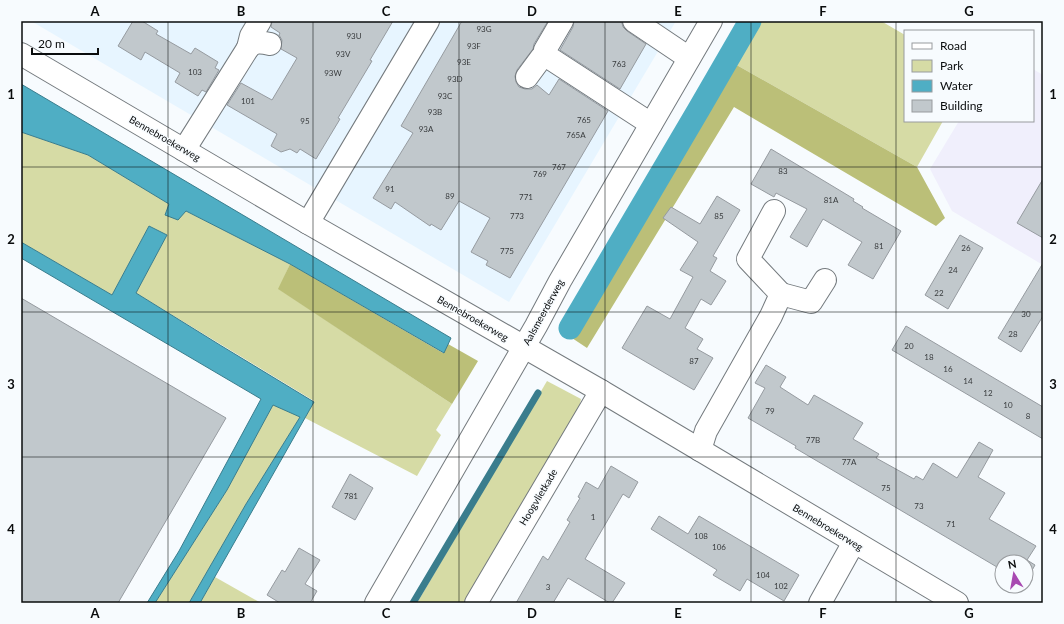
<svg xmlns="http://www.w3.org/2000/svg" width="1064" height="624" viewBox="0 0 1064 624" font-family="Lato,sans-serif">
  <style>
    .built { fill: #e7f5ff }
    .education { fill: #f0effc }
    .green { fill: #d6dba5 }
    .forest { fill: #bbbf78 }
    .water { fill: #4faec4; stroke: #3a7d8d }
    .lines { fill: none; stroke-linecap: round; stroke-linejoin: round }
    .stream { stroke: #3a7d8d; stroke-width: 7 }
    .canal { stroke: #4faec4; stroke-width: 23 }
    .building { fill: #c1c8cc; stroke: #969ba0 }
    .minor-casing { stroke: #747a7e; stroke-width: 24 }
    .minor { stroke: #fff; stroke-width: 22 }
    .grid { fill: none; stroke: #0a0c0d; stroke-width: 1; stroke-opacity: 0.55 }
    .labels { text-anchor: middle; stroke-width: 3; stroke-linejoin: round; paint-order: stroke }
    .number-label { font-size: 8px; fill: #383b3d }
    .street-label { font-size: 10px; fill: #0a0c0d; stroke: #f7fbfe }
    .neatline { fill: none; stroke: #0a0c0d; stroke-width: 1.5 }
    .grid-label { font-size: 13px; text-anchor: middle; font-weight: bold; fill: #0a0c0d }
  </style>
  <rect width="100%" height="100%" fill="#f7fbfe"/>
  <path class="built" d="M31,21H676L509,302Z"/>
  <path class="education" d="M1033,69L1043,75V265L952,211L930,169L959,121H1033Z"/>
  <g class="green">
    <path d="M749,21H881L905,35V121H943L917,167L726,59Z"/>
    <path d="M21,132L88,155L169,204L165,215L186,211L290,264L279,289L452,404L436,430L441,435L417,476L305,418L314,401L136,293L167,235L149,226L112,295L21,242Z"/>
    <path d="M547,381L581,399L579,409L463,603H417Z"/>
    <path d="M273,404L300,417L246,504L189,603H155L227,490Z"/>
    <path d="M215,577L261,603H200Z"/>
  </g>
  <g class="forest">
    <path d="M726,59L917,167L945,218L936,226L734,107L587,348L566,334Z"/>
    <path d="M290,264L443,353L448,344L478,361L452,404L278,289Z"/>
  </g>
  <g class="water">
    <path d="M21,84L451,338L444,353L290,264L186,211L178,220L165,215L169,204L88,155L21,132Z"/>
    <path d="M149,226L167,235L136,293L220,345L314,402L200,603H189L246,504L300,417L273,405L227,490L155,603H147L179,551L261,399L21,258V242L112,295Z"/>
  </g>
  <g class="lines">
    <path class="stream" d="M413,603L538,393"/>
    <path class="canal" d="M570,328L699,109L750,21"/>
  </g>
  <g class="building">
    <path d="M133,21H142L158,31L156,34L191,54L195,48L218,62L215,68L219,70L206,92L202,90L198,96L175,82L180,73L145,52L141,60L118,46Z"/>
    <path d="M272,21H393L370,60L372,61L338,118L340,119L316,159L300,149L297,153L290,149L281,152L271,146L277,134L227,105L241,83L272,100L297,58L281,49L282,40L279,35L280,33L271,27Z"/>
    <path d="M462,21H548L534,44L533,49L517,70L515,76L516,82L519,87L525,89H532L537,85L549,95L559,79L608,111L510,278L486,265L488,261L471,252L490,218L459,201L441,230L431,224L430,226L395,202L391,209L373,198L413,133L401,126Z"/>
    <path d="M574,21H619L622,23L623,27L627,31L646,44L620,89L560,50L573,27Z"/>
    <path d="M771,149L854,199L853,201L863,207L862,208L901,231L873,279L848,265L862,242L823,219L807,247L790,237L807,209L776,193L774,197L751,184Z"/>
    <path d="M1043,179V238L1017,223Z"/>
    <path d="M717,196L740,210L713,256L717,258L710,271L726,281L711,305L701,299L685,328L703,339L697,349L713,358L694,390L622,348L647,306L670,319L693,277L680,270L698,242L663,218L671,207L700,224Z"/>
    <path d="M960,235L983,248L948,309L925,295Z"/>
    <path d="M1043,263V316L1021,352L998,338Z"/>
    <path d="M21,298L226,418L118,603H21Z"/>
    <path d="M906,326L1043,407V439L892,350Z"/>
    <path d="M766,365L786,377L780,387L808,405L814,395L863,423L853,439L879,454L876,458L914,479L916,476L923,480L933,463L957,478L979,442L993,450L978,477L1005,493L989,519L1036,546L1027,560L1035,565L1026,581V562H1002V570L795,448L796,446L748,418L765,388L755,383Z"/>
    <path d="M611,466L638,482L629,498L623,494L585,559L625,583L612,603H610L568,578L553,603H516L543,556L548,560L570,522L567,520L580,498L578,497L586,482L598,489Z"/>
    <path d="M350,474L373,488L355,520L332,507Z"/>
    <path d="M659,516L688,534L699,516L799,575L784,601L747,579L740,591L713,575L717,570L651,529Z"/>
    <path d="M299,548L320,560L305,584L317,591L310,603H280L267,595L282,570L285,572Z"/>
  </g>
  <g class="lines">
    <g class="minor-casing">
      <g id="minor">
        <path d="M562,21L545,50L548,57L651,124"/>
        <path d="M634,21L689,58"/>
        <path d="M248,48L251,36L260,21"/>
        <path d="M21,54L308,223L601,391L957,603"/>
        <path d="M527,77L541,58L548,57"/>
        <path d="M184,150L248,48C254,41 261,42 270,44"/>
        <path d="M308,223L428,21"/>
        <path d="M781,294L811,302L825,280"/>
        <path d="M700,450L706,431L771,316L781,294L748,259L774,211"/>
        <path d="M376,603L536,326L560,281L711,21"/>
        <path d="M476,603L601,391"/>
        <path d="M820,603L854,542"/>
      </g>
    </g>
    <use href="#minor" class="minor"/>
  </g>
  <path class="grid" d="M168,21V603M313,21V603M459,21V603M605,21V603M751,21V603M896,21V603M21,167H1043M21,312H1043M21,457H1043"/>
  <g class="labels">
    <g class="number-label">
      <text x="484" y="32">93G</text>
      <text x="354" y="39">93U</text>
      <text x="474" y="49">93F</text>
      <text x="343" y="57">93V</text>
      <text x="464" y="65">93E</text>
      <text x="619" y="67">763</text>
      <text x="195" y="75">103</text>
      <text x="333" y="76">93W</text>
      <text x="455" y="82">93D</text>
      <text x="445" y="99">93C</text>
      <text x="248" y="104">101</text>
      <text x="435" y="115">93B</text>
      <text x="584" y="123">765</text>
      <text x="305" y="124">95</text>
      <text x="426" y="132">93A</text>
      <text x="576" y="138">765A</text>
      <text x="559" y="170">767</text>
      <text x="783" y="174">83</text>
      <text x="540" y="177">769</text>
      <text x="390" y="192">91</text>
      <text x="450" y="199">89</text>
      <text x="526" y="200">771</text>
      <text x="831" y="203">81A</text>
      <text x="517" y="219">773</text>
      <text x="719" y="219">85</text>
      <text x="879" y="249">81</text>
      <text x="966" y="251">26</text>
      <text x="507" y="254">775</text>
      <text x="953" y="273">24</text>
      <text x="939" y="296">22</text>
      <text x="1026" y="317">30</text>
      <text x="1013" y="337">28</text>
      <text x="909" y="349">20</text>
      <text x="929" y="360">18</text>
      <text x="694" y="364">87</text>
      <text x="948" y="372">16</text>
      <text x="968" y="384">14</text>
      <text x="988" y="396">12</text>
      <text x="1008" y="408">10</text>
      <text x="770" y="414">79</text>
      <text x="1028" y="419">8</text>
      <text x="813" y="443">77B</text>
      <text x="849" y="465">77A</text>
      <text x="886" y="491">75</text>
      <text x="351" y="499">781</text>
      <text x="919" y="509">73</text>
      <text x="593" y="520">1</text>
      <text x="951" y="527">71</text>
      <text x="701" y="539">108</text>
      <text x="719" y="550">106</text>
      <text x="763" y="578">104</text>
      <text x="781" y="589">102</text>
      <text x="548" y="590">3</text>
    </g>
    <g class="street-label">
      <text transform="translate(165 138) rotate(30)" y="4">Bennebroekerweg</text>
      <text transform="translate(543 312) rotate(-61)" y="4">Aalsmeerderweg</text>
      <text transform="translate(473 318) rotate(30)" y="4">Bennebroekerweg</text>
      <text transform="translate(538 497) rotate(-59)" y="4">Hoogvlietkade</text>
      <text transform="translate(828 527) rotate(31)" y="4">Bennebroekerweg</text>
    </g>
  </g>
  <rect width="1064" height="624" fill="none" stroke="#f7fbfe" stroke-width="44"/>
  <rect x="904" y="30" width="130" height="92" fill="#f7fbfe" stroke="#989b9e"/>
  <rect x="912" y="43" width="20" height="6" fill="#ffffff" stroke="#989b9e"/>
  <text x="940" y="50" font-size="12" fill="#0a0c0d">Road</text>
  <rect x="912" y="60" width="20" height="12" fill="#d6dba5" stroke="#989b9e"/>
  <text x="940" y="70" font-size="12" fill="#0a0c0d">Park</text>
  <rect x="912" y="80" width="20" height="12" fill="#4faec4" stroke="#989b9e"/>
  <text x="940" y="90" font-size="12" fill="#0a0c0d">Water</text>
  <rect x="912" y="100" width="20" height="12" fill="#c1c8cc" stroke="#989b9e"/>
  <text x="940" y="110" font-size="12" fill="#0a0c0d">Building</text>
  <g transform="translate(1014 574) rotate(349)"><circle r="19" fill="#f7fbfe" stroke="#989b9e"/>
  <path d="M0-3L7 15L0 10L-7 15Z" fill="#a849b1"/>
  <text y="-6" font-size="11" font-weight="bold" text-anchor="middle" fill="#0a0c0d">N</text>
  </g>
  <path d="M32 48v6h66v-6" fill="none" stroke="#0a0c0d" stroke-width="2"/>
  <text x="38" y="48" font-size="12" fill="#0a0c0d" stroke="#f7fbfe" stroke-width="3" paint-order="stroke">20 m</text>
  <rect x="22" y="22" width="1020" height="580" class="neatline"/>
  <g class="grid-label">
    <text x="95" y="16">A</text>
    <text x="241" y="16">B</text>
    <text x="386" y="16">C</text>
    <text x="532" y="16">D</text>
    <text x="678" y="16">E</text>
    <text x="823" y="16">F</text>
    <text x="969" y="16">G</text>
    <text x="11" y="99">1</text>
    <text x="1053" y="99">1</text>
    <text x="11" y="244">2</text>
    <text x="1053" y="244">2</text>
    <text x="11" y="389">3</text>
    <text x="1053" y="389">3</text>
    <text x="11" y="534">4</text>
    <text x="1053" y="534">4</text>
    <text x="95" y="618">A</text>
    <text x="241" y="618">B</text>
    <text x="386" y="618">C</text>
    <text x="532" y="618">D</text>
    <text x="678" y="618">E</text>
    <text x="823" y="618">F</text>
    <text x="969" y="618">G</text>
  </g>
</svg>
